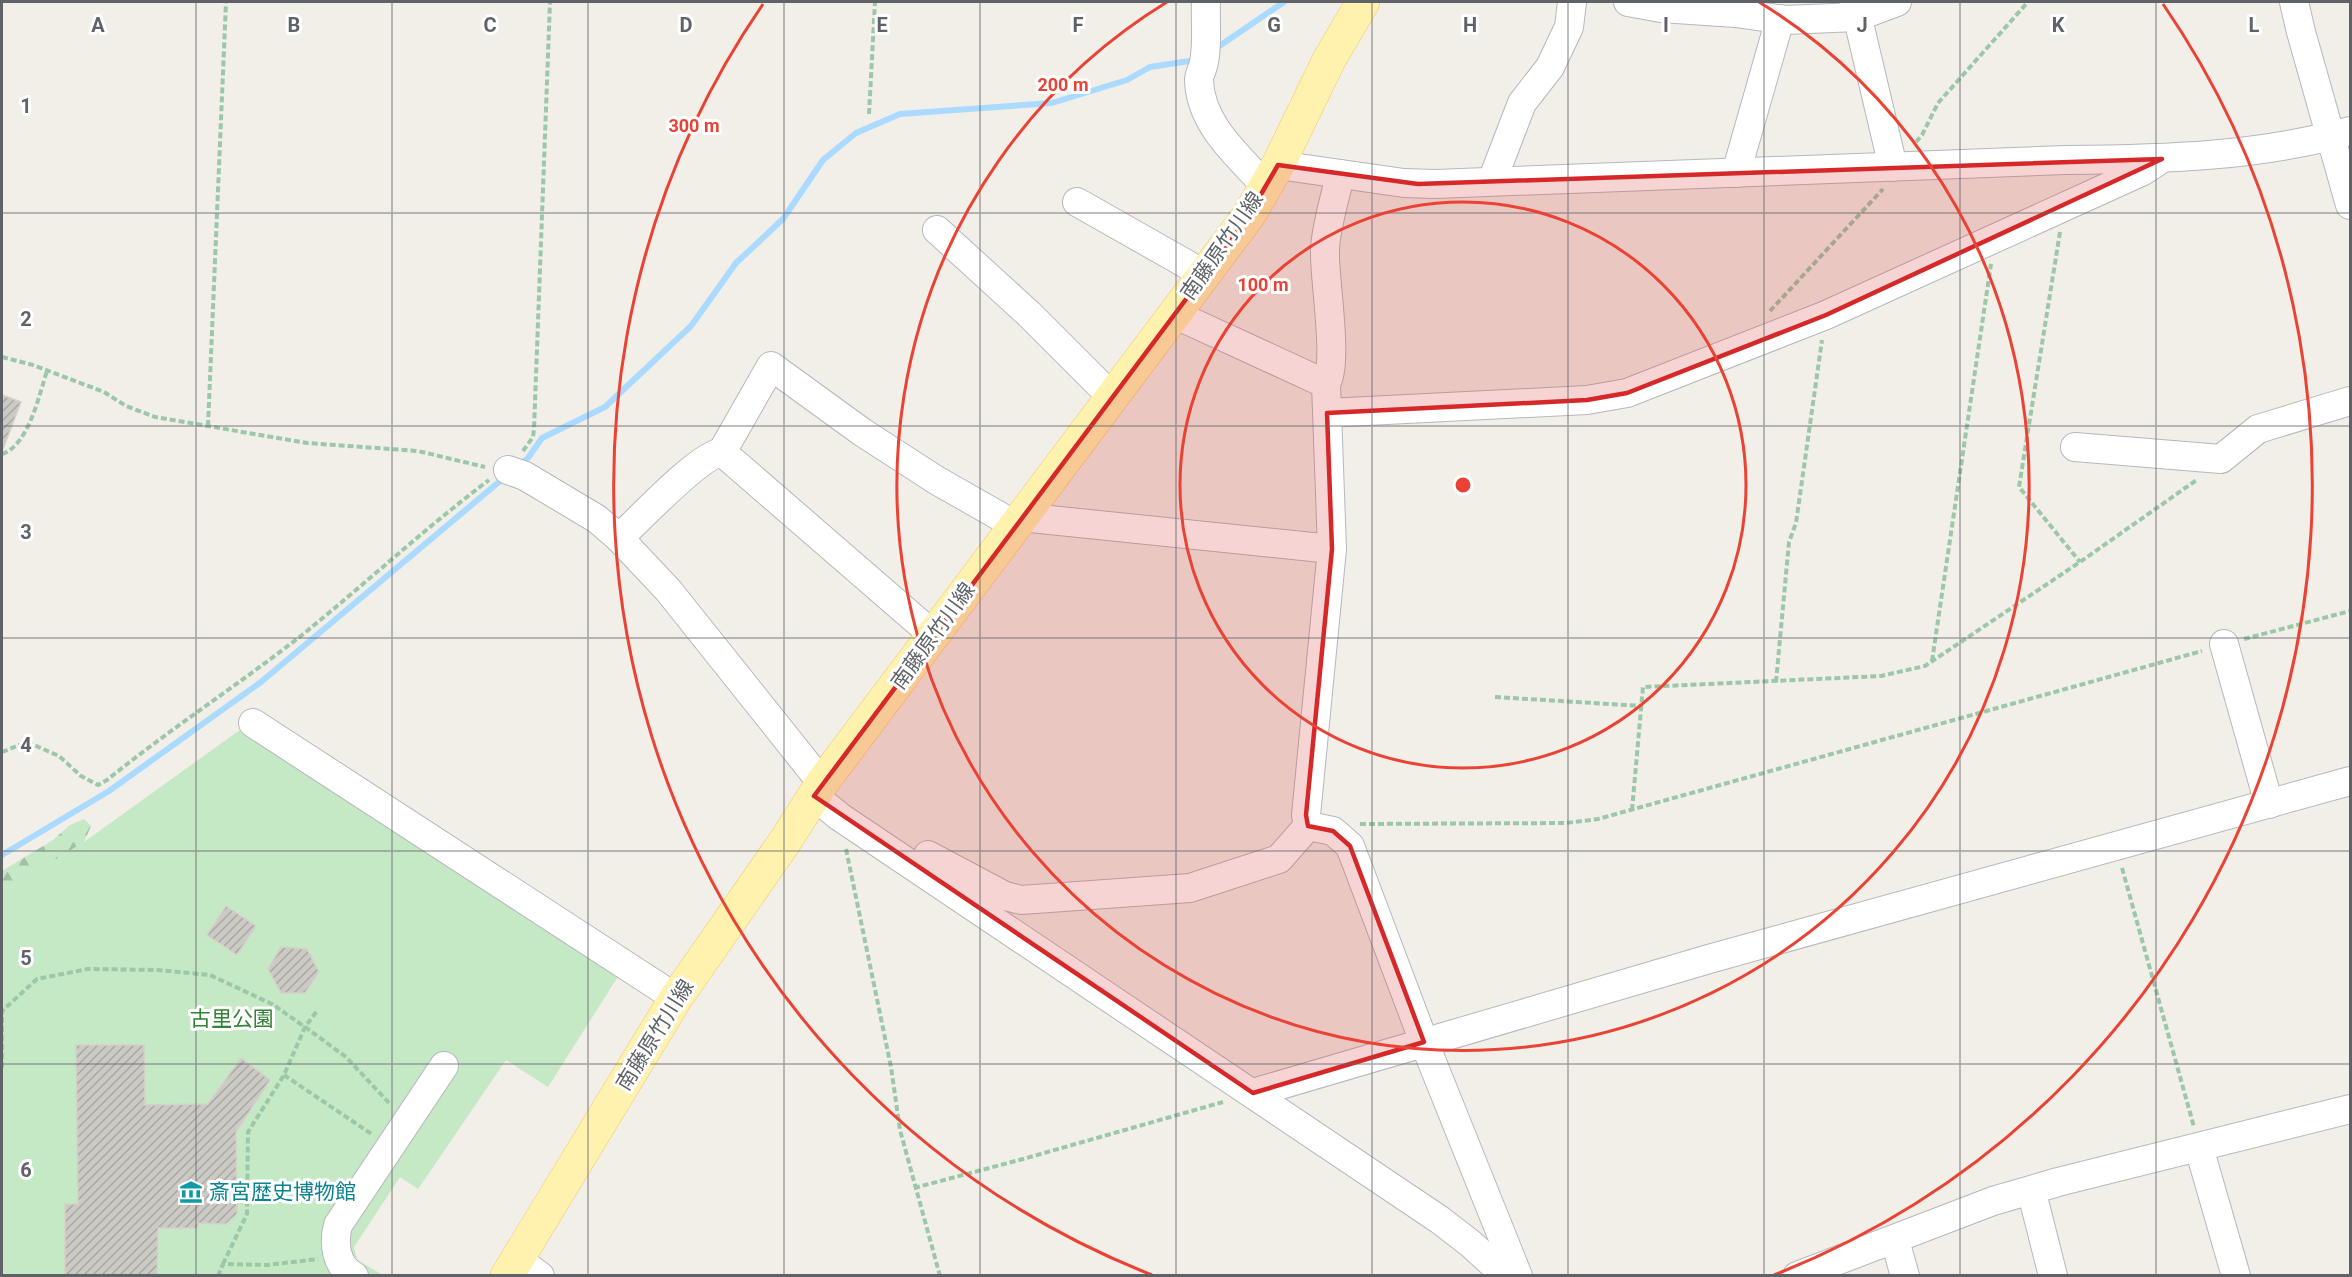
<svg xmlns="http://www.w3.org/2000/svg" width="2352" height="1277" viewBox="0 0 2352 1277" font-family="Roboto,'Noto Sans JP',sans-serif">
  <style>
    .forest { fill: url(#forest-firs) }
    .park { fill: #c5e8c5 }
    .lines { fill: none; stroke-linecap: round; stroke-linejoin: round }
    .stream { stroke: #aadaff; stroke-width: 6 }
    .building { fill: url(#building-hatch); stroke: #d6d1c6; stroke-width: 1.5 }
    .minor-casing { stroke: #b5b8bc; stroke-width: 30 }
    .major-casing { stroke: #f2c960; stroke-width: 34 }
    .path { stroke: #9cc7a9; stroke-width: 4; stroke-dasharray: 6 3; stroke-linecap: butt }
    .minor { stroke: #fff; stroke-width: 28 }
    .major { stroke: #fff2af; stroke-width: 33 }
    .marked { fill: #d62828; fill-opacity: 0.2; stroke: #d62828; stroke-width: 4.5; stroke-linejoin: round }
    .grid { fill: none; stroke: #5f6368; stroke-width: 1.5; stroke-opacity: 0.55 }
    .ring { fill: none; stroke: #ea4335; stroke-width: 3 }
    .labels { text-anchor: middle; stroke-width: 6; stroke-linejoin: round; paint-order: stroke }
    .street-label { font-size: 21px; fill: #5f6368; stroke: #fff }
    .park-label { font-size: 21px; fill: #348238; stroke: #fff }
    .culture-label { font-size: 21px; fill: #0d838f; stroke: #fff; text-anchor: start }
    .grid-label { font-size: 20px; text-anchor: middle; font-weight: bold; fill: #5f6368; stroke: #fff; stroke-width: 6; stroke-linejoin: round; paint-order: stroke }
    .centre { fill: #ea4335; stroke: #fff; stroke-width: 3 }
    .ring-label { font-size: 18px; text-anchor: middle; font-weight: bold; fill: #ea4335; stroke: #fff; stroke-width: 6; stroke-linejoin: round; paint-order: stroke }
  </style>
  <defs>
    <pattern id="forest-firs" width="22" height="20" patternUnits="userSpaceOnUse" patternTransform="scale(1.5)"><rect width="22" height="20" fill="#c5e8c5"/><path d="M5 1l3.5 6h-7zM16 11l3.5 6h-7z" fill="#a3c0a4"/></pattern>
    <pattern id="building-hatch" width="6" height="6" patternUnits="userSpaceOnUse" patternTransform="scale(1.5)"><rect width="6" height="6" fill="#cccac5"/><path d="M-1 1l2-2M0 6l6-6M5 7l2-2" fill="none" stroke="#a9a8a4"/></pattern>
  </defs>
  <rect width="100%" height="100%" fill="#f1efe8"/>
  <path class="forest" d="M84,819L91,826L84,842L2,893V871L53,840L70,825Z"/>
  <path class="park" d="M244,727L619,975L548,1087L506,1060L418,1189L400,1177L354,1247L357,1260L383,1275L2,1276V893L84,842Z"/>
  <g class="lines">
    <g class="stream">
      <path d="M1215,49L1284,2"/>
      <path d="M518,466L528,458L542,438L605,407L691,326L736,263L783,219L823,160L856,133L900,114L1052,103L1127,80L1150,67L1196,60"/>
      <path d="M2,855L109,791L261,682L506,476"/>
    </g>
  </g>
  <g class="building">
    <path d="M2,395L21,402L3,449H2Z"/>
    <path d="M226,906L256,926L237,955L207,935Z"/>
    <path d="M281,947L307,949L319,972L305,993H281L268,969Z"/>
    <path d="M76,1045H144L145,1105L208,1104L241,1058L270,1080L236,1132L237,1214L226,1224L198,1223V1228H158L157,1275H65V1204H78Z"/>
  </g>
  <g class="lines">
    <g class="minor-casing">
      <g id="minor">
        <path d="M1206,2C1205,21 1208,43 1204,62C1203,69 1199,74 1199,80C1200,124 1238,156 1265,185"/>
        <path d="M1628,2L1661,8L1736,13L1785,20L1857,17L1897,2"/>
        <path d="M1854,2L1893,167"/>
        <path d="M2294,2L2301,32L2350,205"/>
        <path d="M1278,165L1404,183L1435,184L2066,160C2163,159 2257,157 2350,131"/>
        <path d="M1736,173L1780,19"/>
        <path d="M1492,181L1522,103L1550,67L1569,27L1572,2"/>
        <path d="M1077,202L1188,265L1201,278"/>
        <path d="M937,230L1029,314L1112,397"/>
        <path d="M1174,314L1326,384L1332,549L1306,815L1308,826L1333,831L1350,846L1424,1042L1518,1276"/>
        <path d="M1326,384C1339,362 1324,280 1325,251C1325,229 1336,196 1340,174"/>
        <path d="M1327,413L1587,400L1627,393L1826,315L2143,171L2157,162"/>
        <path d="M2075,447L2221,459L2258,429L2350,401"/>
        <path d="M722,452L771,366L862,432L936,480L1015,525"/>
        <path d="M508,470L525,476L597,519L619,538L668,590L822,783"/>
        <path d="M1021,517L1332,549"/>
        <path d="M619,538C639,520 699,455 722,452L932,634"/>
        <path d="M2224,644L2269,804"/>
        <path d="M253,723L676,998"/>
        <path d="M814,796L840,817L1440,1220L1471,1244L1506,1276"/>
        <path d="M928,855L1005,896L1021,900L1190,888L1279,859L1308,826"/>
        <path d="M1253,1093L1709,959L2350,781"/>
        <path d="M2202,1158L2236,1276"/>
        <path d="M2034,1201L2053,1276"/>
        <path d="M1898,1251L1905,1276"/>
        <path d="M517,1259L540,1276"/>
        <path d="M354,1276C336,1266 333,1244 338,1225L444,1066"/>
        <path d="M1797,1276L1993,1201L2058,1182L2350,1109"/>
      </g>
    </g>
    <g class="major-casing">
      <path id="major" d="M507,1276L676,998L786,840L822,783L1249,215L1278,165L1329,60L1363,2"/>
    </g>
    <g class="path">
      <path d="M869,114L875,2"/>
      <path d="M1916,142L1922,135L1938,103L2028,2"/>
      <path d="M2060,232L2019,487L2080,562"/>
      <path d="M1770,311L1883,189"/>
      <path d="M2,357L33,365L104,392L126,406L155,417L307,443L418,451L485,467"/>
      <path d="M208,426L226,2"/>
      <path d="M523,451L533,437L534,429L550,2"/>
      <path d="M2,454C29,445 39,395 47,371"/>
      <path d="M2244,639L2350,611"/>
      <path d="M1932,661L1991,264"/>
      <path d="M1776,682L1789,542L1796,523L1822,340"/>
      <path d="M1495,697L1642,706"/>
      <path d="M2,752L27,742L59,756L81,776L98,785L107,780C170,729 238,685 302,635C365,584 424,529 489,480"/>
      <path d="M1632,810L1643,687L1881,676L1925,666L2080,562L2198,479"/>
      <path d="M1360,824L1566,823L1598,819L2202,651"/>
      <path d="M846,849L891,1067L900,1130L940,1276"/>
      <path d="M2122,868L2194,1127"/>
      <path d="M2,1068V1011L37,979L88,969L158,970L210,975L272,1004L305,1027L346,1057L391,1105"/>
      <path d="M284,1075L373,1135"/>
      <path d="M914,1188L1023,1159L1223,1102"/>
      <path d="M223,1264L247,1214L248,1132L284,1075L305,1027L317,1011"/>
      <path d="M218,1276L223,1264L267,1265L318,1259"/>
    </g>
    <use href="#minor" class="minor"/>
    <use href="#major" class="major"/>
  </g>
  <path class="marked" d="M2162,159L1826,315L1627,393L1587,400L1327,413L1332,549L1306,815L1308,826L1333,831L1350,846L1424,1042L1253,1093L814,796L1249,215L1278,165L1418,184Z"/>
  <path class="grid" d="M196,2V1276M392,2V1276M588,2V1276M784,2V1276M980,2V1276M1176,2V1276M1372,2V1276M1568,2V1276M1764,2V1276M1960,2V1276M2156,2V1276M2,213H2350M2,426H2350M2,638H2350M2,851H2350M2,1064H2350"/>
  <g class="ring">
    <circle cx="1463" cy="485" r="283"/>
    <path d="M1759 2A566 566 0 1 1 1167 2"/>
    <path d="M1152 1275A849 849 0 0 1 763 4M2163 4A849 849 0 0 1 1774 1275"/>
  </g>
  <defs>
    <g id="museum-bare" transform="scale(1.8)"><path d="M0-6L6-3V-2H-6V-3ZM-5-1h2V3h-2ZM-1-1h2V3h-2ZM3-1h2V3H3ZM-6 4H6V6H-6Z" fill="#0f9aa8" stroke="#fff" stroke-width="2.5" paint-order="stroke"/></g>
  </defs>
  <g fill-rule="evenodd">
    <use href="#museum-bare" x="191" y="1192"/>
  </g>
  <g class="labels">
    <g class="street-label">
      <text transform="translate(1222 246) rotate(-55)" y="7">南藤原竹川線</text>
      <text transform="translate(933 636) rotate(-54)" y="7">南藤原竹川線</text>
      <text transform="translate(655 1035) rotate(-58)" y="7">南藤原竹川線</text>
    </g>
    <g class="park-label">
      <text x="232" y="1026">古里公園</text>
    </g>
    <g class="culture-label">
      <text x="209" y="1199">斎宮歴史博物館</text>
    </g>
  </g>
  <g class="grid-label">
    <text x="98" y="32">A</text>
    <text x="294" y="32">B</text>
    <text x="490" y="32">C</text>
    <text x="686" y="32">D</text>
    <text x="882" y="32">E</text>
    <text x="1078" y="32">F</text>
    <text x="1274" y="32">G</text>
    <text x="1470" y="32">H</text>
    <text x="1666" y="32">I</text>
    <text x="1862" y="32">J</text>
    <text x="2058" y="32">K</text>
    <text x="2254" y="32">L</text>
    <text x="26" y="113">1</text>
    <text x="26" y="326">2</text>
    <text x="26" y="539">3</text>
    <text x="26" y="752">4</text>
    <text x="26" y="965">5</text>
    <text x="26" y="1177">6</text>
  </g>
  <circle cx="1463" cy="485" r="9" class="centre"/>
  <g class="ring-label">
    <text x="1063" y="91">200 m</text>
    <text x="694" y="132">300 m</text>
    <text x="1263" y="291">100 m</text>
  </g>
  <rect width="2352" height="1277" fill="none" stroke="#5f6368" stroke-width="6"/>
</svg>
